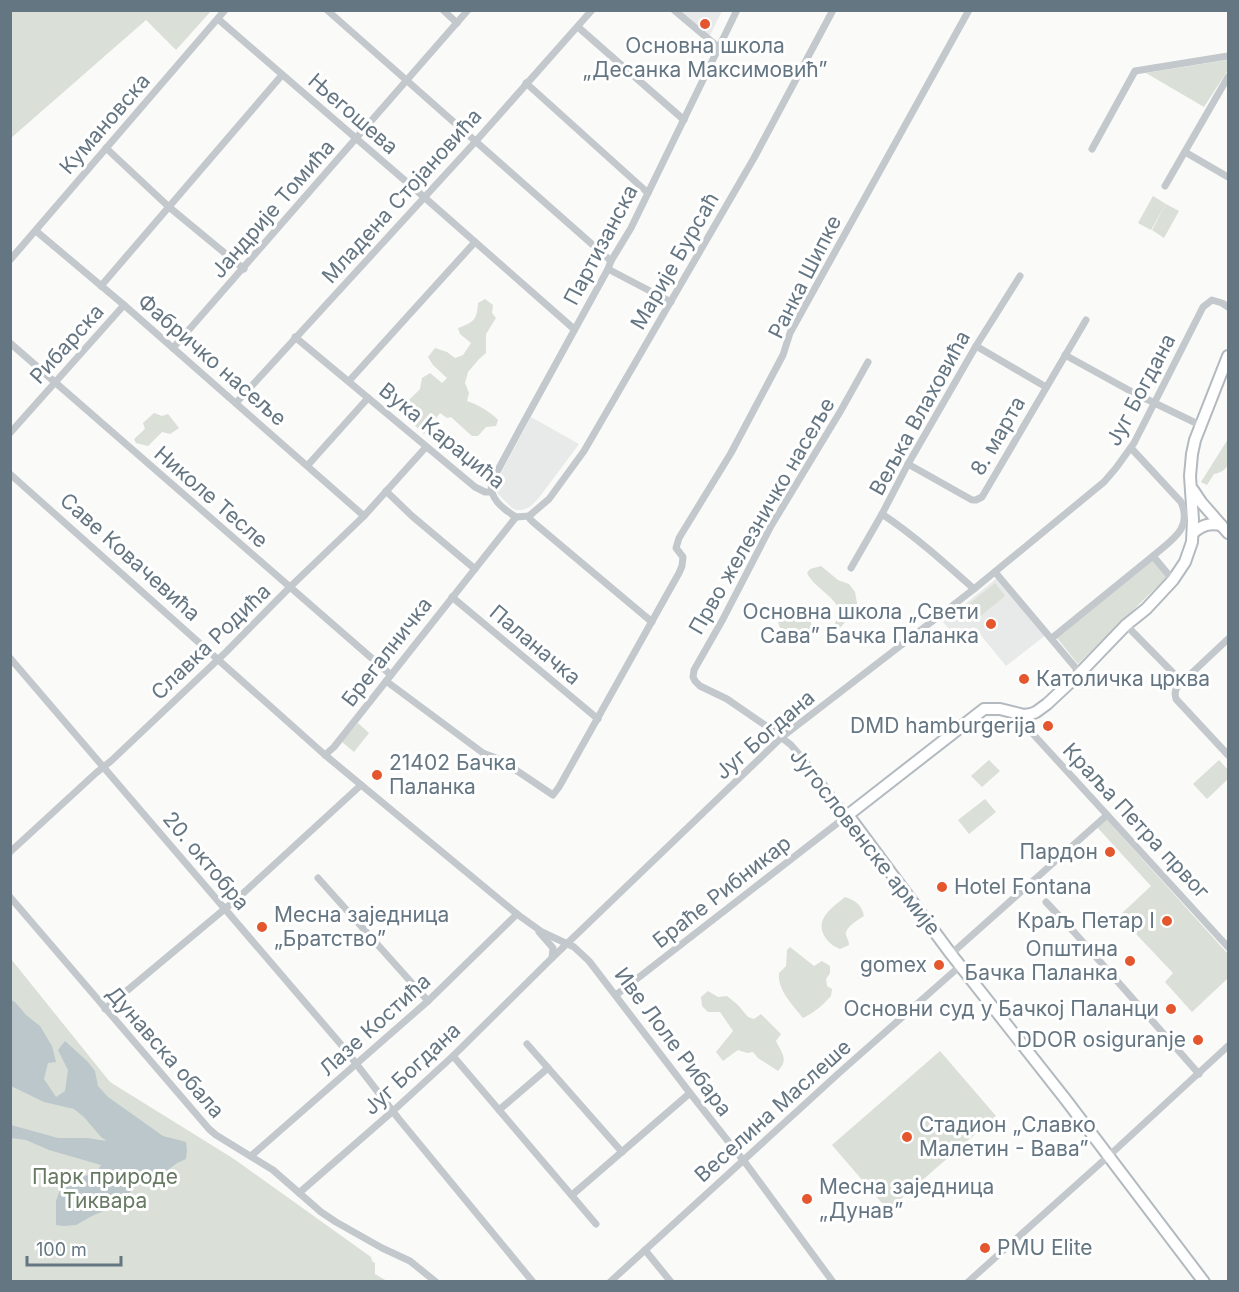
<svg xmlns="http://www.w3.org/2000/svg" width="1239" height="1292" viewBox="0 0 1239 1292" font-family="Inter,sans-serif">
  <style>
    .built { fill: #e8e9e9 }
    .green { fill: #dadfd7 }
    .water { fill: #bbc7cb }
    .lines { fill: none; stroke-linecap: round; stroke-linejoin: round }
    .secondary-casing { stroke: #b3babf; stroke-width: 14 }
    .street { stroke: #c3c8cc; stroke-width: 7 }
    .secondary { stroke: #fff; stroke-width: 10 }
    .poi-dot { fill: #e4572e; stroke: #fff; stroke-width: 2 }
    .labels { text-anchor: middle; stroke-width: 6; stroke-linejoin: round; paint-order: stroke }
    .poi-label { font-size: 21px; fill: #657683; stroke: #fff; text-anchor: end }
    .street-label { font-size: 21px; fill: #657683; stroke: #fff }
    .park-label { font-size: 21px; fill: #687a64; stroke: #fff }
  </style>
  <rect width="100%" height="100%" fill="#fafaf8"/>
  <g class="built">
    <path d="M679,11H722L709,37Z"/>
    <path d="M531,417L579,444L538,499L530,507L522,510H516L512,508L497,493L495,484Z"/>
    <path d="M997,578L1046,635L1006,666L974,627L957,639L943,622Z"/>
  </g>
  <g class="green">
    <path d="M11,10H211V11L176,50L146,20L11,138Z"/>
    <path d="M1227,60L1228,61V70L1204,107L1146,73Z"/>
    <path d="M1153,196L1166,204L1151,230L1138,223Z"/>
    <path d="M1166,204L1179,211L1164,238L1152,230Z"/>
    <path d="M485,299L493,305L492,313L496,318L486,334V353L479,359L468,372L465,383L469,393L467,401C477,404 492,413 498,420L496,426L486,427L478,436H472L451,417L447,418L440,413L424,434L411,422L420,410L408,401L420,389L422,378L430,373L442,383L447,378L433,365L428,357L435,348L447,352L455,358L463,355L471,343L460,334L458,328C474,322 477,320 478,303Z"/>
    <path d="M154,413L162,416L168,414L179,428L170,434L162,432L148,446L136,443L134,439L145,429L143,423Z"/>
    <path d="M1228,439C1229,456 1234,470 1214,474L1207,485L1201,482Z"/>
    <path d="M1153,560L1168,576L1078,664L1057,638Z"/>
    <path d="M821,566L838,580L849,584L855,592L858,609L861,615L849,617L841,627L834,629L835,623L841,614C836,596 815,589 807,573L810,569Z"/>
    <path d="M995,583L1005,596L973,622L963,609Z"/>
    <path d="M784,605L794,606L810,621L812,626L804,636L797,638L780,628L778,622Z"/>
    <path d="M358,723L369,733L354,752L342,742Z"/>
    <path d="M989,760L1000,771L982,787L971,776Z"/>
    <path d="M1219,760L1228,770V779L1207,799L1193,784Z"/>
    <path d="M985,799L996,812L969,834L958,820Z"/>
    <path d="M1106,819L1228,954V978L1192,1012L1165,982L1173,973L1119,916L1151,886L1097,827Z"/>
    <path d="M845,897C855,900 862,905 864,916C858,920 845,927 846,935C847,938 849,941 849,945L840,949C833,946 830,944 825,937C814,919 832,908 845,897Z"/>
    <path d="M790,947L814,966L822,961L830,966V973L826,979L827,986L832,989L831,996C822,1006 815,1012 803,1018C793,1005 777,990 779,973L786,966L787,950Z"/>
    <path d="M11,959L110,1082L234,1159L371,1257L372,1261L375,1263V1274L387,1281L11,1282Z"/>
    <path d="M708,991L718,997L727,996L738,1005L748,1017L754,1019L761,1014L781,1034L776,1041C782,1053 789,1060 778,1071L758,1058L753,1052L747,1053L738,1050L723,1061L716,1052L733,1031L720,1012H708L702,1006L701,997Z"/>
    <path d="M940,1051L996,1116L888,1210L832,1145Z"/>
  </g>
  <path class="water" d="M11,1000L15,1002L26,1015L40,1026L52,1046L56,1062L48,1063L44,1079L56,1097L65,1091L68,1070L58,1050L65,1041L87,1061L95,1071L98,1086L108,1097L163,1136L186,1142L187,1150L186,1159L177,1163L155,1180L135,1186L121,1203L92,1216L76,1225L64,1226L56,1225V1201L65,1177L95,1175L101,1165L49,1150L26,1140L11,1138V1125L58,1138H87L107,1141L101,1137L84,1117L74,1109L44,1102L11,1086Z"/>
  <g class="lines">
    <g class="secondary-casing">
      <g id="secondary">
        <path d="M1193,490L1201,502L1228,533"/>
        <path d="M1193,533C1202,525 1209,523 1221,525"/>
        <path d="M1204,1282L1066,1100L951,954L848,815L984,709H1000L1024,715L1031,714L1036,712L1047,704L1077,676L1126,625L1146,609L1173,580L1185,562L1192,542L1193,520L1190,476L1192,454L1195,440L1228,356"/>
      </g>
    </g>
    <g class="street">
      <path d="M327,10L611,261"/>
      <path d="M443,10L457,23"/>
      <path d="M674,10L718,47"/>
      <path d="M737,10L631,228L611,261L608,269L520,429L492,481C488,498 503,509 516,517L529,516L549,499L584,451L754,158L833,10"/>
      <path d="M218,19L424,197L574,329"/>
      <path d="M578,27L684,120"/>
      <path d="M526,83L648,193"/>
      <path d="M106,148L169,207L244,269"/>
      <path d="M1092,149L1135,71L1228,56"/>
      <path d="M1185,152L1228,177"/>
      <path d="M1165,186L1228,77"/>
      <path d="M36,231L124,305L364,516"/>
      <path d="M10,260L225,10"/>
      <path d="M608,269L671,302"/>
      <path d="M101,286L282,75"/>
      <path d="M295,337L475,487L485,492H491"/>
      <path d="M10,343L391,675"/>
      <path d="M976,346L1046,387"/>
      <path d="M173,348L468,10"/>
      <path d="M1065,355L1134,393L1202,426"/>
      <path d="M349,381L475,242"/>
      <path d="M236,403L476,141L592,10"/>
      <path d="M10,433L124,305"/>
      <path d="M1131,448L1181,502C1193,529 1171,540 1153,556"/>
      <path d="M908,464L972,500H976L982,497L1086,320"/>
      <path d="M308,465L368,398"/>
      <path d="M10,474L325,755L517,914L542,932L574,947L589,961L690,1093L747,1165L833,1282"/>
      <path d="M386,491L412,516L475,569"/>
      <path d="M882,514C915,536 945,563 974,589"/>
      <path d="M529,516L530,519L533,522L652,622"/>
      <path d="M851,568L882,514L908,464L976,346L1020,276"/>
      <path d="M995,572L1080,673"/>
      <path d="M452,597L598,719"/>
      <path d="M1126,625L1182,682"/>
      <path d="M1052,638L1153,556L1173,580"/>
      <path d="M1228,639L1179,685C1175,689 1174,693 1176,699L1228,755"/>
      <path d="M10,658L344,1048L398,1118L533,1282"/>
      <path d="M386,681L483,753L501,760L553,795L559,787L679,573L682,566L683,557L676,548L679,538L731,453L783,355L790,333L969,10"/>
      <path d="M1024,715L1028,726L1033,734L1228,947"/>
      <path d="M325,755L334,747L516,517"/>
      <path d="M10,852L96,773L111,761L226,652L290,587L364,516L426,447"/>
      <path d="M318,878L428,1001"/>
      <path d="M10,897L209,1129L216,1135L273,1170L321,1212L336,1222L382,1248L410,1261L436,1282"/>
      <path d="M1046,902L1074,932L1199,1074"/>
      <path d="M539,932L553,948L552,958"/>
      <path d="M951,954L1107,815"/>
      <path d="M616,995L848,815L812,769L791,745L772,730L727,699L700,686L695,681L693,677L694,670L723,619L771,526L840,412L868,362"/>
      <path d="M105,1009L239,897L361,785"/>
      <path d="M527,1044L622,1152"/>
      <path d="M453,1056L596,1224"/>
      <path d="M499,1110L548,1068"/>
      <path d="M251,1156L428,1001L517,914"/>
      <path d="M299,1193L393,1111L453,1056L552,958L782,737L974,589L1104,482L1116,468L1134,443L1203,307L1212,300L1222,303L1228,307"/>
      <path d="M572,1195L690,1093"/>
      <path d="M645,1250L671,1282"/>
      <path d="M610,1282L839,1073L960,966"/>
      <path d="M968,1282L1113,1152L1228,1046"/>
    </g>
    <use href="#secondary" class="secondary"/>
  </g>
  <g class="poi-dot">
    <circle cx="705" cy="24" r="6"/>
    <circle cx="991" cy="624" r="6"/>
    <circle cx="1024" cy="679" r="6"/>
    <circle cx="1048" cy="726" r="6"/>
    <circle cx="377" cy="775" r="6"/>
    <circle cx="1110" cy="852" r="6"/>
    <circle cx="942" cy="887" r="6"/>
    <circle cx="1167" cy="921" r="6"/>
    <circle cx="262" cy="927" r="6"/>
    <circle cx="1130" cy="961" r="6"/>
    <circle cx="939" cy="965" r="6"/>
    <circle cx="1171" cy="1009" r="6"/>
    <circle cx="1198" cy="1040" r="6"/>
    <circle cx="907" cy="1137" r="6"/>
    <circle cx="807" cy="1199" r="6"/>
    <circle cx="985" cy="1248" r="6"/>
  </g>
  <g class="labels">
    <g class="poi-label">
      <text x="705" y="53" text-anchor="middle">Основна школа<tspan x="705" dy="24">„Десанка Максимовић”</tspan></text>
      <text x="979" y="619">Основна школа „Свети<tspan x="979" dy="24">Сава” Бачка Паланка</tspan></text>
      <text x="1036" y="686" text-anchor="start">Католичка црква</text>
      <text x="1036" y="733">DMD hamburgerija</text>
      <text x="389" y="770" text-anchor="start">21402 Бачка<tspan x="389" dy="24">Паланка</tspan></text>
      <text x="1098" y="859">Пардон</text>
      <text x="954" y="894" text-anchor="start">Hotel Fontana</text>
      <text x="274" y="922" text-anchor="start">Месна заједница<tspan x="274" dy="24">„Братство”</tspan></text>
      <text x="1155" y="928">Краљ Петар I</text>
      <text x="1118" y="956">Општина<tspan x="1118" dy="24">Бачка Паланка</tspan></text>
      <text x="927" y="972">gomex</text>
      <text x="1159" y="1016">Основни суд у Бачкој Паланци</text>
      <text x="1186" y="1047">DDOR osiguranje</text>
      <text x="919" y="1132" text-anchor="start">Стадион „Славко<tspan x="919" dy="24">Малетин - Вава”</tspan></text>
      <text x="819" y="1194" text-anchor="start">Месна заједница<tspan x="819" dy="24">„Дунав”</tspan></text>
      <text x="997" y="1255" text-anchor="start">PMU Elite</text>
    </g>
    <g class="street-label">
      <text transform="translate(353 114) rotate(41)" y="7">Његошева</text>
      <text transform="translate(105 124) rotate(-49)" y="7">Кумановска</text>
      <text transform="translate(402 196) rotate(-48)" y="7">Младена Стојановића</text>
      <text transform="translate(273 209) rotate(-49)" y="7">Јандрије Томића</text>
      <text transform="translate(601 245) rotate(-62)" y="7">Партизанска</text>
      <text transform="translate(675 261) rotate(-60)" y="7">Марије Бурсаћ</text>
      <text transform="translate(805 277) rotate(-63)" y="7">Ранка Шипке</text>
      <text transform="translate(67 344) rotate(-48)" y="7">Рибарска</text>
      <text transform="translate(212 360) rotate(41)" y="7">Фабричко насеље</text>
      <text transform="translate(1141 390) rotate(-62)" y="7">Југ Богдана</text>
      <text transform="translate(920 413) rotate(-61)" y="7">Вељка Влаховића</text>
      <text transform="translate(442 436) rotate(39)" y="7">Вука Караџића</text>
      <text transform="translate(998 436) rotate(-60)" y="7">8. марта</text>
      <text transform="translate(211 497) rotate(41)" y="7">Николе Тесле</text>
      <text transform="translate(762 516) rotate(-60)" y="7">Прво железничко насеље</text>
      <text transform="translate(130 557) rotate(42)" y="7">Саве Ковачевића</text>
      <text transform="translate(211 642) rotate(-44)" y="7">Славка Родића</text>
      <text transform="translate(535 645) rotate(40)" y="7">Паланачка</text>
      <text transform="translate(387 652) rotate(-52)" y="7">Брегалничка</text>
      <text transform="translate(765 735) rotate(-41)" y="7">Југ Богдана</text>
      <text transform="translate(1136 821) rotate(47)" y="7">Краља Петра првог</text>
      <text transform="translate(865 842) rotate(52)" y="7">Југословенске армије</text>
      <text transform="translate(206 861) rotate(50)" y="7">20. октобра</text>
      <text transform="translate(722 892) rotate(-38)" y="7">Браће Рибникар</text>
      <text transform="translate(375 1025) rotate(-42)" y="7">Лазе Костића</text>
      <text transform="translate(673 1042) rotate(53)" y="7">Иве Лоле Рибара</text>
      <text transform="translate(165 1052) rotate(49)" y="7">Дунавска обала</text>
      <text transform="translate(412 1069) rotate(-43)" y="7">Југ Богдана</text>
      <text transform="translate(773 1111) rotate(-42)" y="7">Веселина Маслеше</text>
    </g>
    <g class="park-label">
      <text x="105" y="1184">Парк природе<tspan x="105" dy="24">Тиквара</tspan></text>
    </g>
  </g>
  <rect width="1239" height="1292" fill="none" stroke="#657683" stroke-width="24"/>
  <path d="M27 1256v9h94v-9" fill="none" stroke="#657683" stroke-width="3"/>
  <text x="36" y="1256" font-size="18" fill="#657683" stroke="#ffffff" stroke-width="4.5" paint-order="stroke">100 m</text>
</svg>
